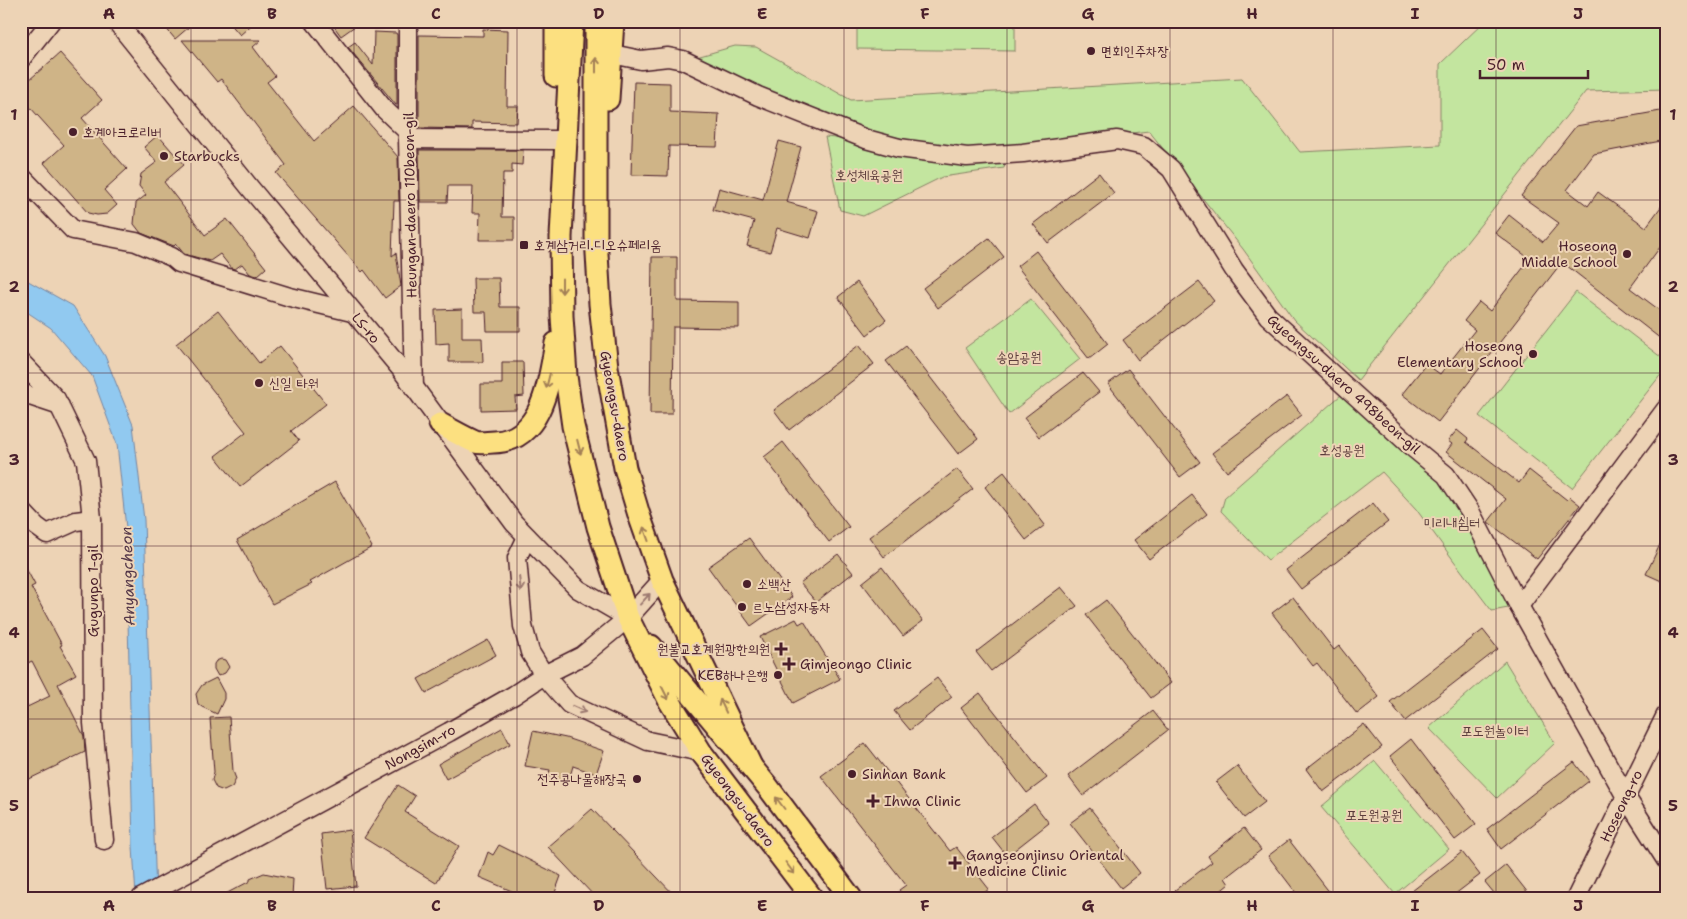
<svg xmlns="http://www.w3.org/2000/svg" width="1687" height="919" viewBox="0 0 1687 919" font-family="'Shantell Sans','Poor Story',sans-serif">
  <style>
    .green { fill: #c3e59f; stroke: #868265 }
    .water { fill: #91c9f0; stroke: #7585a1 }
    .building { fill: #cfb487; stroke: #4a1f2b }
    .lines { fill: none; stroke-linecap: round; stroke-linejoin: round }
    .minor-casing { stroke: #4a1f2b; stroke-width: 21 }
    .major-casing { stroke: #4a1f2b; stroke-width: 25 }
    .minor { stroke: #edd3b5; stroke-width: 18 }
    .major { stroke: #fce080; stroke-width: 21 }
    .oneway { stroke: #a38056 }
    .oneway2 { stroke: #9c7970 }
    .grid { fill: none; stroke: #4a1f2b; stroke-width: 1; stroke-opacity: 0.55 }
    .poi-dot { fill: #4a1f2b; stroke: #edd3b5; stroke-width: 2 }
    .labels { text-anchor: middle; stroke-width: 4; stroke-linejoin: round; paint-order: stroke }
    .poi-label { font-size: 14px; fill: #4a1f2b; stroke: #edd3b5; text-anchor: start }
    .park-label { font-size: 14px; fill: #5c3d3c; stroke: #edd3b5 }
    .street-label { font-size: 14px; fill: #4a1f2b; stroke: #edd3b5 }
    .water-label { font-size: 15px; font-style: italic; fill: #553849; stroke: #edd3b5 }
    .neatline { fill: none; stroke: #4a1f2b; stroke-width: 2 }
    .grid-label { font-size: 16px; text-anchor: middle; font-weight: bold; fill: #4a1f2b }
  </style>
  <rect width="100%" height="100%" fill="#edd3b5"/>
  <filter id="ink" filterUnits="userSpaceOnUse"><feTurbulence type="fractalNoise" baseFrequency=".02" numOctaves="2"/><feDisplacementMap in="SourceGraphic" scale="10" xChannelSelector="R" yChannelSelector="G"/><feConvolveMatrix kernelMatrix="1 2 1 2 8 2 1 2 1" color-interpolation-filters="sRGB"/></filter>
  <g filter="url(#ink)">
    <g class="green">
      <path d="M857,21H1015V51L857,49Z"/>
      <path d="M1485,21H1666V89L1586,91L1358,380L1294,320L1243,249L1149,131L1036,144L962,149L866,132L748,86L693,58L735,46L756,47L851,100L1242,78L1300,152L1440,145V64Z"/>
      <path d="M825,137L1008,154L1004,168L942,177L863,216L840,210Z"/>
      <path d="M1576,292L1666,361V368L1572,488L1479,416Z"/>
      <path d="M1031,299L1080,359L1009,414L965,348Z"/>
      <path d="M1341,395L1412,447L1470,511L1519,606L1492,611L1454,561L1416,509L1382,472L1268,560L1221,511L1225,497Z"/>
      <path d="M1505,661L1555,743L1497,798L1429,728Z"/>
      <path d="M1375,761L1449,849L1395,894L1321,807Z"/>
    </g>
    <path class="water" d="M21,277L73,306L105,356L133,425L144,520L156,898H136L133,846L126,528L117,444L92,376L51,328L21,308Z"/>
    <g class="building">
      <path d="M160,21H196L175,39Z"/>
      <path d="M228,21H256L240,35Z"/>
      <path d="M330,21H362L341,36Z"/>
      <path d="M483,29L508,30L507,106H518L517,123L472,122V129L419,128V35L483,36Z"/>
      <path d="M374,32L396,33L397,35V105H396L348,47L355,42L373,65Z"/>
      <path d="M182,40H261L253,47L275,76L267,82L314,141L354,106L398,157L399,201H394L392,256L396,253L401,286L385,298L364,270L362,272L276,173L286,165L221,79L217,82Z"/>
      <path d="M60,53L102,100L82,118L127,169L104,190L117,205L107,214L97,215L88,213L44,163L64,145L21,97V87Z"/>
      <path d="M634,82L670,83V112L719,114L717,147L669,146L668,176L631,175Z"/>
      <path d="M1666,110V140L1594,154L1567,190L1588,206L1598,192L1646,227L1666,200V239L1630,288L1666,315V343L1562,262L1438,422L1402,394L1426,364L1440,374L1475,330L1464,321L1479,302L1490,311L1530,259L1495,233L1509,215L1543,242L1559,223L1521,196L1576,126Z"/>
      <path d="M158,135L184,165L164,182L205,235L227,219L266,268L257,276L250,274L242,264L235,269L231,268L220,254L210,261L184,254L176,244L174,246L141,233L134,224L136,203L146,195L139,186L141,174L157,162L144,147Z"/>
      <path d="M779,141L801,147L786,202L818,211L810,238L777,228L770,252L747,246L754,221L713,210L719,188L763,200Z"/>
      <path d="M419,150H523L522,165L512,164V173H503L502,217H514V240H479L480,213H472L473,186H448L447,202H420Z"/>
      <path d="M1099,173L1114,193L1048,243L1033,224Z"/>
      <path d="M989,238L1004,257L938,308L923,288Z"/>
      <path d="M1036,251L1108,344L1089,359L1017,266Z"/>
      <path d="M652,257H677V301L739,302V328L673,327L672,414H650Z"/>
      <path d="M473,278H499L500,307H520V331H487L486,312H474Z"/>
      <path d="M857,282L886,320L867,335L838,297Z"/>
      <path d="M1199,282L1214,301L1138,360L1123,340Z"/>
      <path d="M462,309V338H482L483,362H449V343L436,344L435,310Z"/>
      <path d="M218,311L259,363L280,346L326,404L291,431L299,441L240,487L215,456L246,432L176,344Z"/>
      <path d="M859,345L874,364L789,430L774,410Z"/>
      <path d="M906,346L978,439L958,454L886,361Z"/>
      <path d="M502,362H523L524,396L515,397L516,409L481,410V384H502Z"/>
      <path d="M1128,369L1200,462L1180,477L1108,384Z"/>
      <path d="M1083,373L1099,392L1039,437L1024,418Z"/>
      <path d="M1287,396L1302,415L1227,472L1212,453Z"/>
      <path d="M1457,430L1468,439L1466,442L1519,483L1529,470L1567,500L1570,497L1580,505L1537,559L1488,522L1506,499L1446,452L1452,444L1448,441Z"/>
      <path d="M783,442L849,527L829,542L764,457Z"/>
      <path d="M957,469L973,489L884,557L869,537Z"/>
      <path d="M1004,472L1045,525L1026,540L985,487Z"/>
      <path d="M335,482L372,547L310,582L312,584L272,604L237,540Z"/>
      <path d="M1192,495L1207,514L1149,559L1134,540Z"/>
      <path d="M1373,503L1388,522L1301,589L1286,570Z"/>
      <path d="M1666,532V583L1646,574Z"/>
      <path d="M749,538L792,597L751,626L708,567Z"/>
      <path d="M838,554L853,573L816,602L800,583Z"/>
      <path d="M21,559L35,585L31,587L62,645L60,646L76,674L58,684L84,736L85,752L21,783V710L50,696L32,661L21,666Z"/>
      <path d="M882,567L923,621L903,636L862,583Z"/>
      <path d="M1061,587L1077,606L991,671L976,652Z"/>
      <path d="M1293,597L1334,650L1339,646L1379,697L1357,714L1317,663L1313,666L1272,613Z"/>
      <path d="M1106,600L1171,683L1151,698L1086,615Z"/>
      <path d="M796,619L799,624L804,621L840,679L793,703L760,637Z"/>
      <path d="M1483,630L1498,649L1405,721L1390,702Z"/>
      <path d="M488,640L496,655L426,693L418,679Z"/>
      <path d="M221,659L225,660L229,667L225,673L218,676L214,669V664L216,661Z"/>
      <path d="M216,678L224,693V699L217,714L202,707L198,704L196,694L202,685Z"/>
      <path d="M937,678L952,697L910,730L894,711Z"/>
      <path d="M980,693L1047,778L1027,793L961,708Z"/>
      <path d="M1153,711L1168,730L1083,796L1068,776Z"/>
      <path d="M229,717L233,771L236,779L232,787L224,791L216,788L212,780L214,772L210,718Z"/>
      <path d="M1364,724L1382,747L1323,792L1306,769Z"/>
      <path d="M502,728L510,744L446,779L438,764Z"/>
      <path d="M533,731L566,738L604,751L596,774L573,766L568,783L548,776L550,770L525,766Z"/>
      <path d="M1411,739L1476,824L1455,840L1390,756Z"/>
      <path d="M865,743L950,851L956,847L989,889L977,898H905L899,890L906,885L821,776Z"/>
      <path d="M1574,762L1589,781L1501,849L1487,829Z"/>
      <path d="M1237,766L1265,802L1244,818L1216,782Z"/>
      <path d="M398,785L415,796L405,812L459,846L436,883L364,838Z"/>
      <path d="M1034,804L1049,823L1007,856L992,837Z"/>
      <path d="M1090,808L1140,873L1121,888L1070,823Z"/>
      <path d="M592,809L677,898H596L548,847Z"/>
      <path d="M1244,828L1261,850L1225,878L1229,884L1212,898H1181L1175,890L1212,862L1208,856Z"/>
      <path d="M350,830L356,886L327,889L321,834Z"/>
      <path d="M1289,840L1334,898H1300L1268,856Z"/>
      <path d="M499,845L561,876L553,898H528L479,877L488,852L493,855Z"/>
      <path d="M1462,852L1480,875L1450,898H1403Z"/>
      <path d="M1506,865L1532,898H1498L1485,882Z"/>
      <path d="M264,873L293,879L292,898H218L250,881V879Z"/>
    </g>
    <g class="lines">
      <g class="minor-casing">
        <g id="minor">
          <path d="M116,21L251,189L400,368L514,523L578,589L628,618"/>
          <path d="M314,21L384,109L408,132"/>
          <path d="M408,21V139L414,388"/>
          <path d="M612,54L641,60L668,57L683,60L758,96L866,139L899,148L967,157L1023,153L1117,140L1144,146L1171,169L1234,270L1268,316L1412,447L1446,475L1470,511L1519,606L1626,797L1666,860"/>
          <path d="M21,59L51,21"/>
          <path d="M408,139L556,140"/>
          <path d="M21,176L73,230L136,242L172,257L179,263L290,297L352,312"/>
          <path d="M21,362L56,399L86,461L92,519L93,723L104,840"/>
          <path d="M21,393L60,406"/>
          <path d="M21,510L36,526L47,534L76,521L92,519"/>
          <path d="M527,537L517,558L523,626L530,652L544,675L569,704L648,741L701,752"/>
          <path d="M1519,606L1666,409"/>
          <path d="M141,898L449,732L514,695L544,675L582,656L628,618L662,580"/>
          <path d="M1576,898L1666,715"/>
        </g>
      </g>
      <g class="major-casing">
        <g id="major">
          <path d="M556,21V76"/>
          <path d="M572,21L561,237L562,316L566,376L573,426L598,527L628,618L670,702L701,752L812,898"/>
          <path d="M596,21V237L600,304L607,367L625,468L639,515L662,580L751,766"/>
          <path d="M608,99L613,21"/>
          <path d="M440,424C452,430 463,437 475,442C481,444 488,442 494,442C543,441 549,380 556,343"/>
          <path d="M651,646L768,787L851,898"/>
        </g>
      </g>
      <use href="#minor" class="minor"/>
      <use href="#major" class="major"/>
    </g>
    <defs><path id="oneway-shaft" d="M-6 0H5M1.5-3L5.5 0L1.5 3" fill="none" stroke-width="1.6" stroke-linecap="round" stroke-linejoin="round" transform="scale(1.25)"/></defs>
    <g class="oneway">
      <use href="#oneway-shaft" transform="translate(596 65) rotate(-90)"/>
      <use href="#oneway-shaft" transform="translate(562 286) rotate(90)"/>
      <use href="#oneway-shaft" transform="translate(548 381) rotate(104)"/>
      <use href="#oneway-shaft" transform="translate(579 447) rotate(76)"/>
      <use href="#oneway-shaft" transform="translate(646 534) rotate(-110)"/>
      <use href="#oneway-shaft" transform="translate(665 693) rotate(63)"/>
      <use href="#oneway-shaft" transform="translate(723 706) rotate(-115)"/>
      <use href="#oneway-shaft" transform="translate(780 803) rotate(-127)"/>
      <use href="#oneway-shaft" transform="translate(790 868) rotate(53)"/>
    </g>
    <g class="oneway2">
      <use href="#oneway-shaft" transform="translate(520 584) rotate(83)"/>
      <use href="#oneway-shaft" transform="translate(645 599) rotate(-48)"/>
      <use href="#oneway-shaft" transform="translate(579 709) rotate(25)"/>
    </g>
  </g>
  <path class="grid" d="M191,21V898M354,21V898M517,21V898M680,21V898M844,21V898M1007,21V898M1170,21V898M1333,21V898M1496,21V898M21,200H1666M21,373H1666M21,546H1666M21,719H1666"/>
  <g class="poi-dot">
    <circle cx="1091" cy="51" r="5"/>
    <circle cx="73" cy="132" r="5"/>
    <circle cx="164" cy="156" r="5"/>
    <rect x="519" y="240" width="10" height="10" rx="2.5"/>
    <circle cx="1627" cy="254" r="5"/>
    <circle cx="1533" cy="354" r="5"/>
    <circle cx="259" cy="383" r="5"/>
    <circle cx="747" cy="584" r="5"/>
    <circle cx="742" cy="607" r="5"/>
    <path d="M778.5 641.5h5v5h5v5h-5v5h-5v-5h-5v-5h5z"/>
    <path d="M786.5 656.5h5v5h5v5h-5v5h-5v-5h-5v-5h5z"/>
    <circle cx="778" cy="675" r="5"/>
    <circle cx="852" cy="774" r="5"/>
    <circle cx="637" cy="779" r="5"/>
    <path d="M870.5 793.5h5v5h5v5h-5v5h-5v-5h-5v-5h5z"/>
    <path d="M952.5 855.5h5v5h5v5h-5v5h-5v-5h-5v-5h5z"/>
  </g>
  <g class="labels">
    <g class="poi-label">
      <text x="1101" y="56">면회인주차장</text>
      <text x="83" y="137">호계아크로리버</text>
      <text x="174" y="161">Starbucks</text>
      <text x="534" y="250">호계삼거리.디오슈페리움</text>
      <text x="1617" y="251" text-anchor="end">Hoseong<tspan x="1617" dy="16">Middle School</tspan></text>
      <text x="1523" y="351" text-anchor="end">Hoseong<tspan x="1523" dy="16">Elementary School</tspan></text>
      <text x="269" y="388">신일 타워</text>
      <text x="757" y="589">소백산</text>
      <text x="752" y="612">르노삼성자동차</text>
      <text x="770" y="654" text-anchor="end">원불교호계원광한의원</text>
      <text x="800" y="669">Gimjeongo Clinic</text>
      <text x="768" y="680" text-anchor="end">KEB하나은행</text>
      <text x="862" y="779">Sinhan Bank</text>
      <text x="627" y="784" text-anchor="end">전주콩나물해장국</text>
      <text x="884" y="806">Ihwa Clinic</text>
      <text x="966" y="860">Gangseonjinsu Oriental<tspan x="966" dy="16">Medicine Clinic</tspan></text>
    </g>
    <g class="park-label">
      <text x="869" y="180">호성체육공원</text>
      <text x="1019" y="362">송암공원</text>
      <text x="1342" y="455">호성공원</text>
      <text x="1452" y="528">미리내쉼터</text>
      <text x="1495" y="736">포도원놀이터</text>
      <text x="1374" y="820">포도원공원</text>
    </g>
    <g class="street-label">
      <text transform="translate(410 205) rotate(-91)" y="5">Heungan-daero 110beon-gil</text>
      <text transform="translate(366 328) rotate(50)" y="5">LS-ro</text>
      <text transform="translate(1344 384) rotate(42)" y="5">Gyeongsu-daero 498beon-gil</text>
      <text transform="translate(615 406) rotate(80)" y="5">Gyeongsu-daero</text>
      <text transform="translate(93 591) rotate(-90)" y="5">Gugunpo 1-gil</text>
      <text transform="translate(420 747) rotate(-29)" y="5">Nongsim-ro</text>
      <text transform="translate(738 800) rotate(53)" y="5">Gyeongsu-daero</text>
      <text transform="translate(1621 806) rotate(-64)" y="5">Hoseong-ro</text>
    </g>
    <g class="water-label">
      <text transform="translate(128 576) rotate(-92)" y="5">Anyangcheon</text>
    </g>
  </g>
  <rect width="1687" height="919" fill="none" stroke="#edd3b5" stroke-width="55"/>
  <path d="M1480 70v8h108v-8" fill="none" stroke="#4a1f2b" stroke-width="2.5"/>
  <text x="1487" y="70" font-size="15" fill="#4a1f2b" stroke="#edd3b5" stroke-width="4" paint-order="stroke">50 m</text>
  <rect x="28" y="28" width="1632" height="864" class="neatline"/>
  <g class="grid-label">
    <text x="109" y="19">A</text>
    <text x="272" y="19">B</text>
    <text x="436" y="19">C</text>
    <text x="599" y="19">D</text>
    <text x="762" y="19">E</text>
    <text x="925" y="19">F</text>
    <text x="1088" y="19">G</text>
    <text x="1252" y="19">H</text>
    <text x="1415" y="19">I</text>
    <text x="1578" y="19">J</text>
    <text x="14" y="120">1</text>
    <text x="1673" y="120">1</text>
    <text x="14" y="292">2</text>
    <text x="1673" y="292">2</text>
    <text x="14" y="465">3</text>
    <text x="1673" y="465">3</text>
    <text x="14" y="638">4</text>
    <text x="1673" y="638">4</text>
    <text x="14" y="811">5</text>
    <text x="1673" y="811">5</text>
    <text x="109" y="911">A</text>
    <text x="272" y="911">B</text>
    <text x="436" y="911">C</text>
    <text x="599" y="911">D</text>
    <text x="762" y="911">E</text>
    <text x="925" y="911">F</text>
    <text x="1088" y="911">G</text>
    <text x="1252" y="911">H</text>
    <text x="1415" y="911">I</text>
    <text x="1578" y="911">J</text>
  </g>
</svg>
